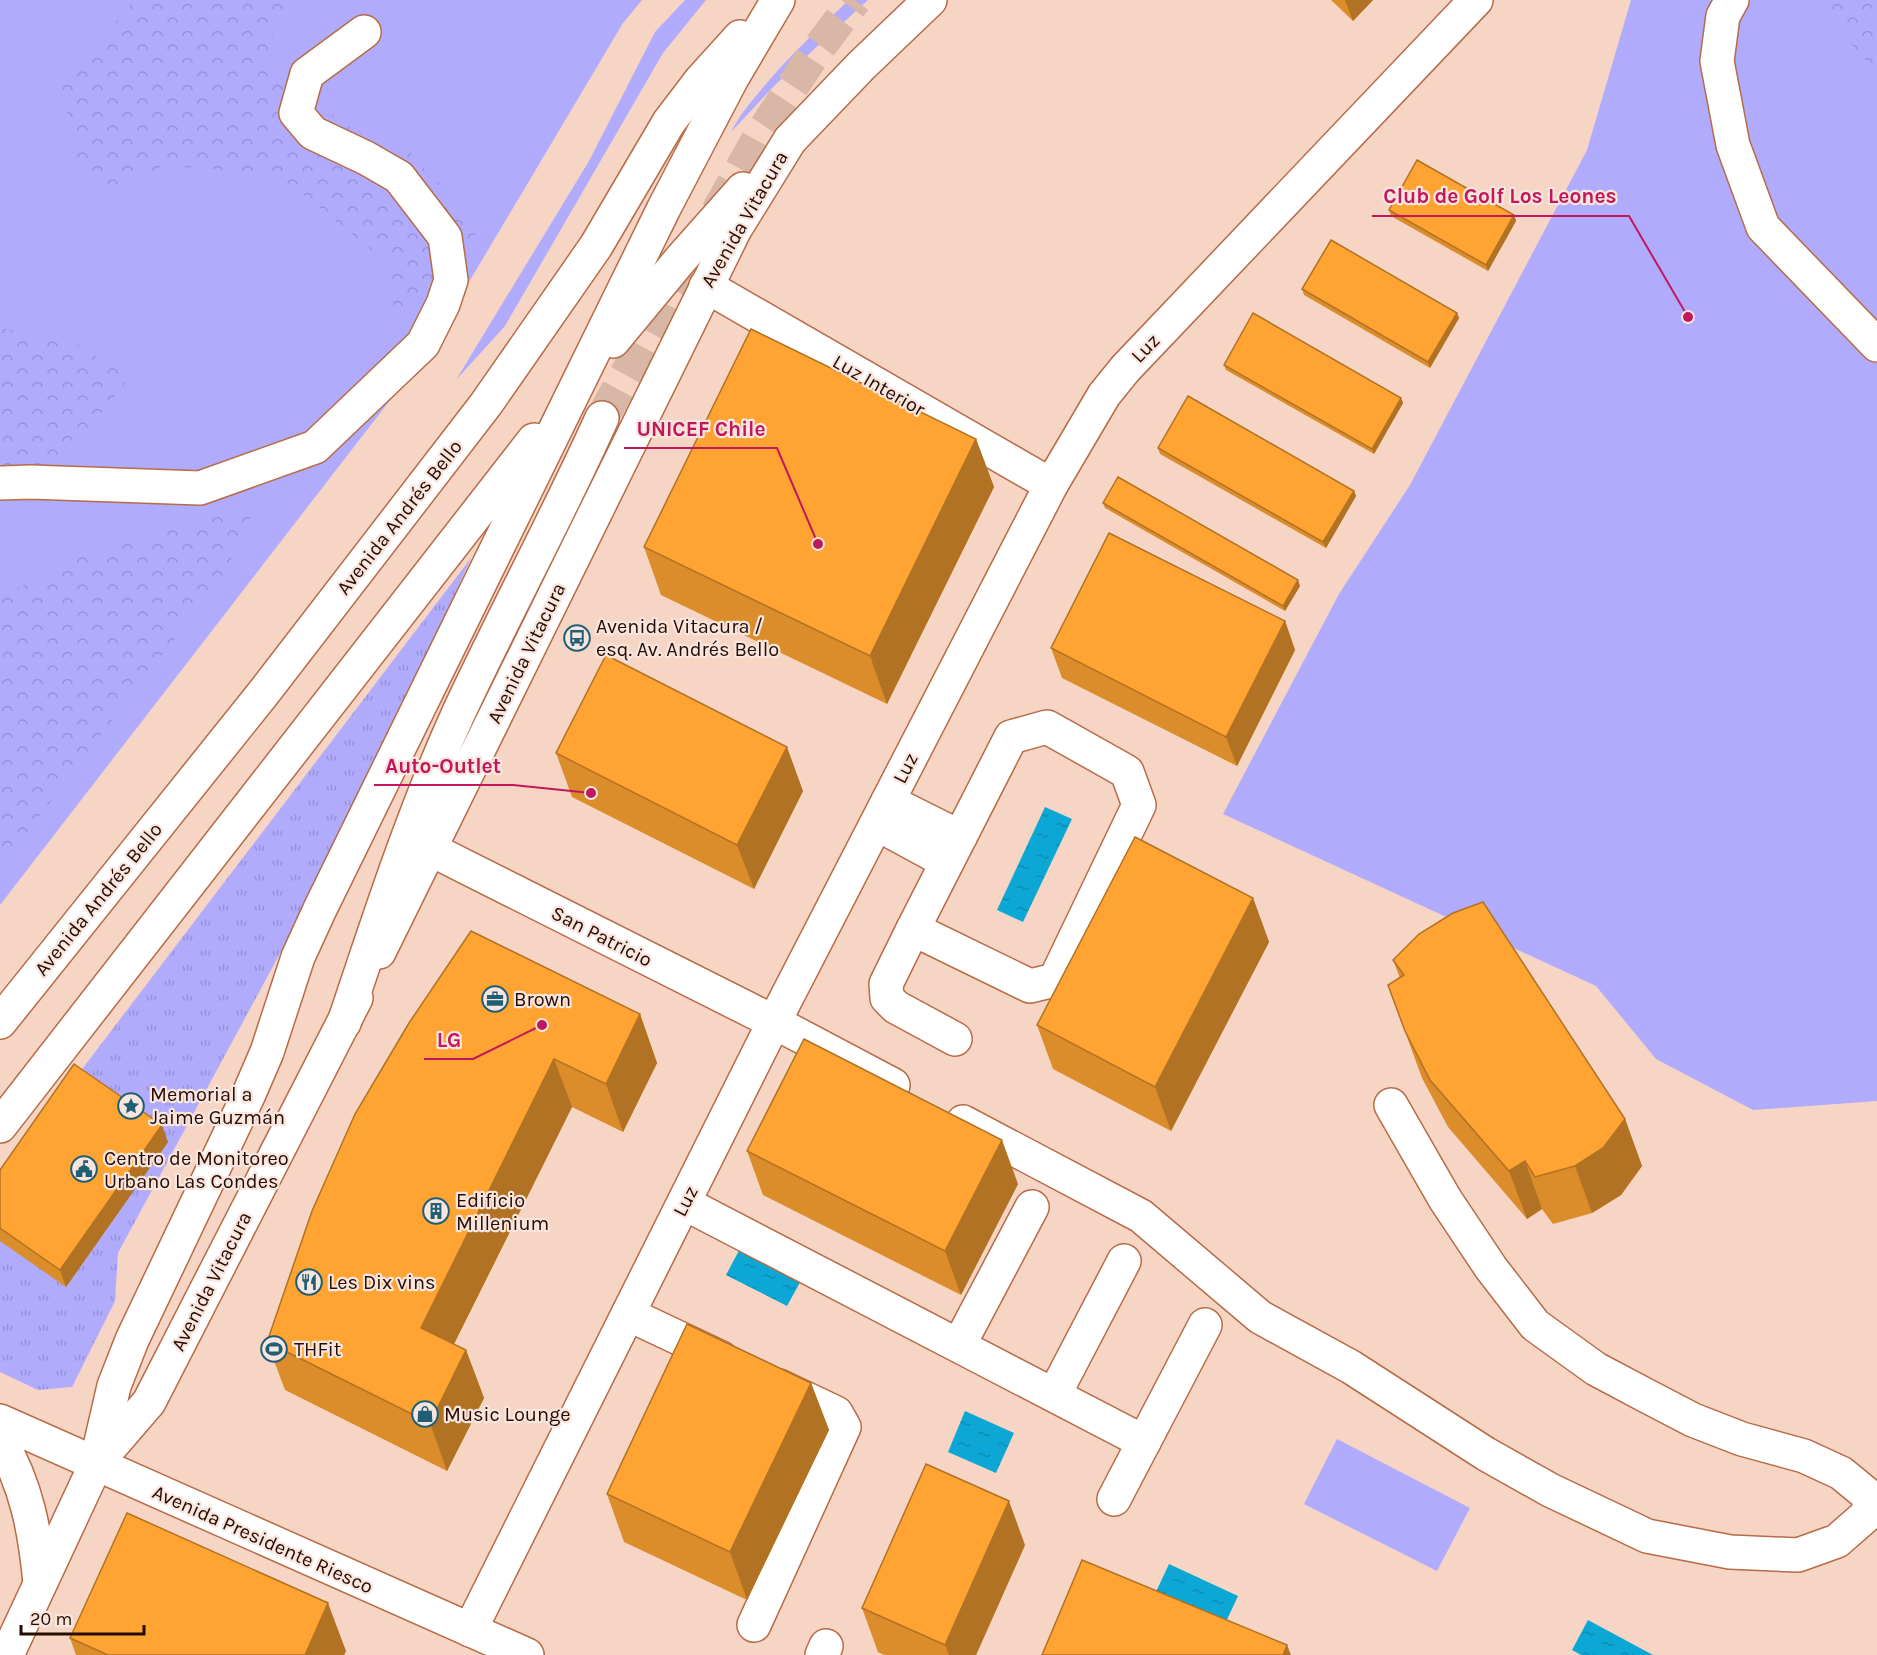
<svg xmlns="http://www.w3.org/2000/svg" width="1877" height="1655" viewBox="0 0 1877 1655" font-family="Karla,sans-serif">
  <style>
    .grass { fill: #b0abfd }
    .forest { fill: url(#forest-crowns) }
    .park { fill: url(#park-tufts) }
    .water { fill: url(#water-ripples) }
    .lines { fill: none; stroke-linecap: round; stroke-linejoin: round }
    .highway-tunnel { stroke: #d8b7a7; stroke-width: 33; stroke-dasharray: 33 16; stroke-linecap: butt }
    .minor-casing { stroke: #b76b46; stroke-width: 36 }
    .major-casing { stroke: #b76b46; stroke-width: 36 }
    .highway-casing { stroke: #b76b46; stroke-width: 36 }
    .minor { stroke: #fff; stroke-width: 33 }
    .major { stroke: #fff; stroke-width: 33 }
    .highway { stroke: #fff; stroke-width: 33 }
    .wall { fill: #db8c2b }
    .shaded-wall { fill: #b27223 }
    .building { fill: #ffa332; stroke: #b27223; stroke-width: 1.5 }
    .labels { text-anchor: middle; stroke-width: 4.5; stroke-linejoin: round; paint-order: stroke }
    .street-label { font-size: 20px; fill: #270a00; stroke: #f8e6de }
    .poi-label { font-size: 20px; fill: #270a00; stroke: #f8e6de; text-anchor: start }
    .leader { fill: none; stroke: #c2185b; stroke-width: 2 }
    .callout-dot { fill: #c2185b; stroke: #f8e6de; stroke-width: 2 }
    .callout-label { font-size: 21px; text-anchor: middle; font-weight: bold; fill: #c2185b; stroke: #f8e6de; stroke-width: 4.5; stroke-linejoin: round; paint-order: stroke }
  </style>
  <defs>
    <pattern id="forest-crowns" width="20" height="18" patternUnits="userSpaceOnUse" patternTransform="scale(1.5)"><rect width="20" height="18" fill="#b0abfd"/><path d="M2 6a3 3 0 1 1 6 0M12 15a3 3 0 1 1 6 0" fill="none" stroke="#9792d7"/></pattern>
    <pattern id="park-tufts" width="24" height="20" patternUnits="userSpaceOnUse" patternTransform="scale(1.5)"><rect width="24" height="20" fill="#b0abfd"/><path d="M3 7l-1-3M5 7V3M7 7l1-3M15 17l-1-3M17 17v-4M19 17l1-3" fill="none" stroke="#9792d7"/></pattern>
    <pattern id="water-ripples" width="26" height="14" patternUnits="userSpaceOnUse" patternTransform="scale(1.5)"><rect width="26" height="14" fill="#0ca7d4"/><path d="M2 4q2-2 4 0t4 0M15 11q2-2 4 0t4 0" fill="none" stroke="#0c8eb4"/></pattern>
  </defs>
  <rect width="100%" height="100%" fill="#f7d5c5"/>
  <g class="grass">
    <path d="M0,0H642L623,23L428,351L0,905Z"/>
    <path d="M685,0H706L663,53L505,326L456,380L589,161L655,32Z"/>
    <path d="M849,0H868L775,85L731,132C739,116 749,104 761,90C788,57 818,29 849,0Z"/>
    <path d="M1631,0H1877V1101L1753,1110L1656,1059L1596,986L1223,814L1339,594L1410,485L1587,150Z"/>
    <path d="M1337,1439L1470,1508L1437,1571L1304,1504Z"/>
  </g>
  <g class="forest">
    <path d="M134,0H290L274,25L269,72L375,144L410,152L481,229L395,324L389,264L297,190L247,171L163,166L109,191L78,168L62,85Z"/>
    <path d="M1813,0H1877V72L1867,62Z"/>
    <path d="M0,328L72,341L130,377L47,481L0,482Z"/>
    <path d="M255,507L225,572L0,868V597L86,553Z"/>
  </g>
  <path class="park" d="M471,558L356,813L118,1253L115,1301L72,1387L38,1390L0,1372V1177Z"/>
  <g class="water">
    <path d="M1045,807L1072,819L1023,922L997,910Z"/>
    <path d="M742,1245L803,1277L787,1306L726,1275Z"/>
    <path d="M965,1411L1014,1433L996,1473L948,1452Z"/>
    <path d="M1169,1564L1238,1596L1224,1626L1155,1594Z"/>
    <path d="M1588,1620L1653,1655H1581L1572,1650Z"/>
  </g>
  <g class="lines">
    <g class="highway-tunnel">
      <path d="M717,212L759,137L812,57L855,0"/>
      <path d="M602,418L683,270"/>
    </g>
    <g class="minor-casing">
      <g id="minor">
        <path d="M1732,0L1723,16L1717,61L1733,145L1763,227L1877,345"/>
        <path d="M706,286L1051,485"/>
        <path d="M0,483L31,482L200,488L315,447L423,344L443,304L451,280L445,237L399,177L366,158L313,133L296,113L307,74L364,32"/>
        <path d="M1047,727L1127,772L1139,805L1055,980L1030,986L913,929L1011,737Z"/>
        <path d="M888,801L960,837"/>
        <path d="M877,824L947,862"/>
        <path d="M430,849L774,1022L893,1085"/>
        <path d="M913,929L886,984L887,998L896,1007L955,1039"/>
        <path d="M963,1122L1141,1216L1260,1317L1351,1367L1486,1454L1550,1490L1647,1536L1730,1552L1798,1555L1837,1541L1869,1513V1496L1841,1473L1804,1456L1742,1439L1693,1420L1645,1395L1596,1369L1535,1325L1491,1268L1445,1199L1391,1105"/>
        <path d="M684,1203L1144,1442"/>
        <path d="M628,1314L721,1358"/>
        <path d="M959,1345L1032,1207"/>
        <path d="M1054,1395L1124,1261"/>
        <path d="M1114,1499L1205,1325"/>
        <path d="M754,1625L844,1427L836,1413L779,1386"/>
        <path d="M470,1630L774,1022L1051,485L1104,395L1125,369L1476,0"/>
        <path d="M822,1655L826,1646"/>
      </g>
    </g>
    <g class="major-casing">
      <g id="major">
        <path d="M613,341L680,260L743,189"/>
        <path d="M379,952L735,229L790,140L861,66L930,0"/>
        <path d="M0,1022L265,691L486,404L596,246L669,122L701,80L740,37"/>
        <path d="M0,1126L534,440"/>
        <path d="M0,1421L527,1655"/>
        <path d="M0,1440C27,1486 35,1531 40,1583"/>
        <path d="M99,1460L149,1402L356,998"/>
        <path d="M7,1655L96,1464L114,1386L132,1340L248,1096L267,1052L298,957L320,909L664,208L732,78L778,0"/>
      </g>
    </g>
    <g class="highway-casing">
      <path id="highway" d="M344,1023C379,918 413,813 459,712C505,613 557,518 602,418"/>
    </g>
    <use href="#minor" class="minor"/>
    <use href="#major" class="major"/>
    <use href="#highway" class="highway"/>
  </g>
  <g class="wall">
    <path d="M1331,0H1373L1353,21Z"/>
    <path d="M1389,210L1514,215L1516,221L1488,271L1391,216Z"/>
    <path d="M1302,289L1457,313L1459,318L1430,368L1304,295Z"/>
    <path d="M1224,365L1401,398L1403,403L1374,454L1226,370Z"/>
    <path d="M976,439L994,487L887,704L661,595L644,547Z"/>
    <path d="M1158,448L1354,491L1356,496L1326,548L1160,454Z"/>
    <path d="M1103,503L1300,586L1285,611L1105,508Z"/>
    <path d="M1285,621L1295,650L1237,766L1062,678L1051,648Z"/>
    <path d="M556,753L803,791L754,889L572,797Z"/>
    <path d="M1253,898L1269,942L1171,1131L1053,1069L1037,1025Z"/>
    <path d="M1393,960L1625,1119L1642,1166L1621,1195L1592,1213L1553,1224L1542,1209L1527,1219L1448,1127L1422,1078L1388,985L1400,978Z"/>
    <path d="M640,1014L657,1063L623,1132L572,1107L454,1344L466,1350L484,1398L447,1471L285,1390L267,1342L355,1114Z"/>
    <path d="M168,1142L66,1287L0,1241V1170Z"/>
    <path d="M747,1151L1018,1184L961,1295L763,1195Z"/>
    <path d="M811,1383L829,1430L747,1600L624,1542L607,1494Z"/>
    <path d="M1025,1545L976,1655H884L878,1652L862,1608Z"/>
    <path d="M70,1638L346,1651L344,1655H76Z"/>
  </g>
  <g class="shaded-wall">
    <path d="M1345,0H1373L1353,21Z"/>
    <path d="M1514,215L1516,221L1488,271L1486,265Z"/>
    <path d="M1457,313L1459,318L1430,368L1428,362Z"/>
    <path d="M1401,398L1403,403L1374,454L1372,449Z"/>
    <path d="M976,439L994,487L887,704L870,656Z"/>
    <path d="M1354,491L1356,496L1326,548L1323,542Z"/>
    <path d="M1298,580L1300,586L1285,611L1283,606Z"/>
    <path d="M1285,621L1295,650L1237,766L1226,737Z"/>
    <path d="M787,747L803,791L754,889L737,845Z"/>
    <path d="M1253,898L1269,942L1171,1131L1155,1087Z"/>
    <path d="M640,1014L657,1063L623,1132L606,1084Z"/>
    <path d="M554,1059L572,1107L438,1376L421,1328Z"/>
    <path d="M1625,1119L1642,1166L1621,1195L1592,1213L1575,1166Z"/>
    <path d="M162,1125L168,1142L66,1287L60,1270Z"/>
    <path d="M1002,1140L1018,1184L961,1295L945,1251Z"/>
    <path d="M1525,1161L1542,1209L1527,1219L1509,1171Z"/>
    <path d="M466,1350L484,1398L447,1471L430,1423Z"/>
    <path d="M811,1383L829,1430L747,1600L730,1552Z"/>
    <path d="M1009,1501L1025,1545L976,1655H949L945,1645Z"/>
    <path d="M328,1603L346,1651L344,1655H305Z"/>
    <path d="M1287,1645L1291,1655H1283Z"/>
  </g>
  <g class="building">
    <path d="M1417,160L1514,215L1486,265L1389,210Z"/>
    <path d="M1331,240L1457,313L1428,362L1302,289Z"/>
    <path d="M1253,313L1401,398L1372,449L1224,365Z"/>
    <path d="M751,329L976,439L870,656L644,547Z"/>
    <path d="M1188,396L1354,491L1323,542L1158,448Z"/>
    <path d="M1118,477L1298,580L1283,606L1103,503Z"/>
    <path d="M1109,533L1285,621L1226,737L1051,648Z"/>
    <path d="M606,655L787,747L737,845L556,753Z"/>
    <path d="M1135,837L1253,898L1155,1087L1037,1025Z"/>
    <path d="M1483,902L1625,1119L1603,1148L1575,1166L1535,1177L1525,1161L1509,1171L1430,1080L1405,1031L1388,985L1404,975L1393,960L1419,934L1453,913Z"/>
    <path d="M471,931L640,1014L606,1084L554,1059L421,1328L466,1350L430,1423L267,1342L312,1211L355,1114L409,1023Z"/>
    <path d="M804,1039L1002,1140L945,1251L747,1151Z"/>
    <path d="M74,1064L162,1125L60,1270L0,1228V1170Z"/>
    <path d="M687,1324L811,1383L730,1552L607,1494Z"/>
    <path d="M926,1464L1009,1501L945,1645L862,1608Z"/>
    <path d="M127,1513L328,1603L305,1655H108L70,1638Z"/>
    <path d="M1082,1560L1287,1645L1283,1655H1042Z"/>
  </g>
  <defs>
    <g id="bus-ring" transform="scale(1.35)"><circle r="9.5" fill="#f8e6de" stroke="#205e75" stroke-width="1.5"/><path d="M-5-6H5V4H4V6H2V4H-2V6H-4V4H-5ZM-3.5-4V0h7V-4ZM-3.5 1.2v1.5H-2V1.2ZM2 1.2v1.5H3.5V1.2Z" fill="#205e75"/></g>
    <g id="office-ring" transform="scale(1.35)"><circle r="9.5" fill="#f8e6de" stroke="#205e75" stroke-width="1.5"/><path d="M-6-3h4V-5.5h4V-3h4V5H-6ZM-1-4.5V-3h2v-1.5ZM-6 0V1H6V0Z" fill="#205e75"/></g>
    <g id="sight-ring" transform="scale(1.35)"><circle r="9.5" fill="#f8e6de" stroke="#205e75" stroke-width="1.5"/><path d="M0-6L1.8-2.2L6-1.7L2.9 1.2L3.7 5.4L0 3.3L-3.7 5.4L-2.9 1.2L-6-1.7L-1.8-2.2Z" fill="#205e75"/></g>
    <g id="civic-ring" transform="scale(1.35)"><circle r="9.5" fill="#f8e6de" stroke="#205e75" stroke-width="1.5"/><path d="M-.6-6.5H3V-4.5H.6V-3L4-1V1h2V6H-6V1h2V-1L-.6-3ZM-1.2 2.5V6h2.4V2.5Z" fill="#205e75"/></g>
    <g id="building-ring" transform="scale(1.35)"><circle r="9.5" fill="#f8e6de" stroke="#205e75" stroke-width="1.5"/><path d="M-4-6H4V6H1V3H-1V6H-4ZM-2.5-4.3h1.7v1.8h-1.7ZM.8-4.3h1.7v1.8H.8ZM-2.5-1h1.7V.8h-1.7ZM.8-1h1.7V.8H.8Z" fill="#205e75"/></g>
    <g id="restaurant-ring" transform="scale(1.35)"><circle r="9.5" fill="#f8e6de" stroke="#205e75" stroke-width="1.5"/><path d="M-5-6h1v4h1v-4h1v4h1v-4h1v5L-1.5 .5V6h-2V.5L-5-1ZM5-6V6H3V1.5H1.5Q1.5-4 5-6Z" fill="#205e75"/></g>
    <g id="stadium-ring" transform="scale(1.35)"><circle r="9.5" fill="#f8e6de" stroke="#205e75" stroke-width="1.5"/><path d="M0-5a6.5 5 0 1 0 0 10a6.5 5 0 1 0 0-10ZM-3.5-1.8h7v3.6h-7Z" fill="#205e75"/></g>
    <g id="shop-ring" transform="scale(1.35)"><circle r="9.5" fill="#f8e6de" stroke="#205e75" stroke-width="1.5"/><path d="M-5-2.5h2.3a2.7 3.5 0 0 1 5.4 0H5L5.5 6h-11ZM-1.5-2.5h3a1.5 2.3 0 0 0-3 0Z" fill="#205e75"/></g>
  </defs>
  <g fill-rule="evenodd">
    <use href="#bus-ring" x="577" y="638"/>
    <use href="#office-ring" x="495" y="999"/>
    <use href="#sight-ring" x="131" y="1106"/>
    <use href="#civic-ring" x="84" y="1169"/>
    <use href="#building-ring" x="436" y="1211"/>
    <use href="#restaurant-ring" x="309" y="1282"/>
    <use href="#stadium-ring" x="274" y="1349"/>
    <use href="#shop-ring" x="425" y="1414"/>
  </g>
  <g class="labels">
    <g class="street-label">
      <text transform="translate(744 219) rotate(-60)" y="7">Avenida Vitacura</text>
      <text transform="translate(1145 348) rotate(-46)" y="7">Luz</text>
      <text transform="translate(879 385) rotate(30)" y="7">Luz Interior</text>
      <text transform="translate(399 517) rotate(-52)" y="7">Avenida Andrés Bello</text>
      <text transform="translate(526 653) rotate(-64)" y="7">Avenida Vitacura</text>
      <text transform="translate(905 768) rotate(-63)" y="7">Luz</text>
      <text transform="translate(98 899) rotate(-51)" y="7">Avenida Andrés Bello</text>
      <text transform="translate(602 936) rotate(27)" y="7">San Patricio</text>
      <text transform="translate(685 1201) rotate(-63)" y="7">Luz</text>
      <text transform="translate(211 1281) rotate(-63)" y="7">Avenida Vitacura</text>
      <text transform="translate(263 1539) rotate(24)" y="7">Avenida Presidente Riesco</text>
    </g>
    <g class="poi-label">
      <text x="596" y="633">Avenida Vitacura /<tspan x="596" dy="23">esq. Av. Andrés Bello</tspan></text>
      <text x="514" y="1006">Brown</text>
      <text x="150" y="1101">Memorial a<tspan x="150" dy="23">Jaime Guzmán</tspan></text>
      <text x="104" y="1165">Centro de Monitoreo<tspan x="104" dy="23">Urbano Las Condes</tspan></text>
      <text x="456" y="1207">Edificio<tspan x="456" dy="23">Millenium</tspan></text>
      <text x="328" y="1289">Les Dix vins</text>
      <text x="294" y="1356">THFit</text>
      <text x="444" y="1421">Music Lounge</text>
    </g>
  </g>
  <path class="leader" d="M1688 317L1629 216H1372M818 544L777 448H624M591 793L513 785H374M542 1025L473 1059H424"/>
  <g class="callout-dot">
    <circle cx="1688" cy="317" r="6"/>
    <circle cx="818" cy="544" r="6"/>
    <circle cx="591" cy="793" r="6"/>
    <circle cx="542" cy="1025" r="6"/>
  </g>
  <g class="callout-label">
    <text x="1500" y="203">Club de Golf Los Leones</text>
    <text x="701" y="436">UNICEF Chile</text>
    <text x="443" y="773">Auto-Outlet</text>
    <text x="449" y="1047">LG</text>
  </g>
  <path d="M21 1625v9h123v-9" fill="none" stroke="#270a00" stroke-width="3"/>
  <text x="30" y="1625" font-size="18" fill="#270a00" stroke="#f8e6de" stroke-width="4.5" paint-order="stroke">20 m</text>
</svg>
